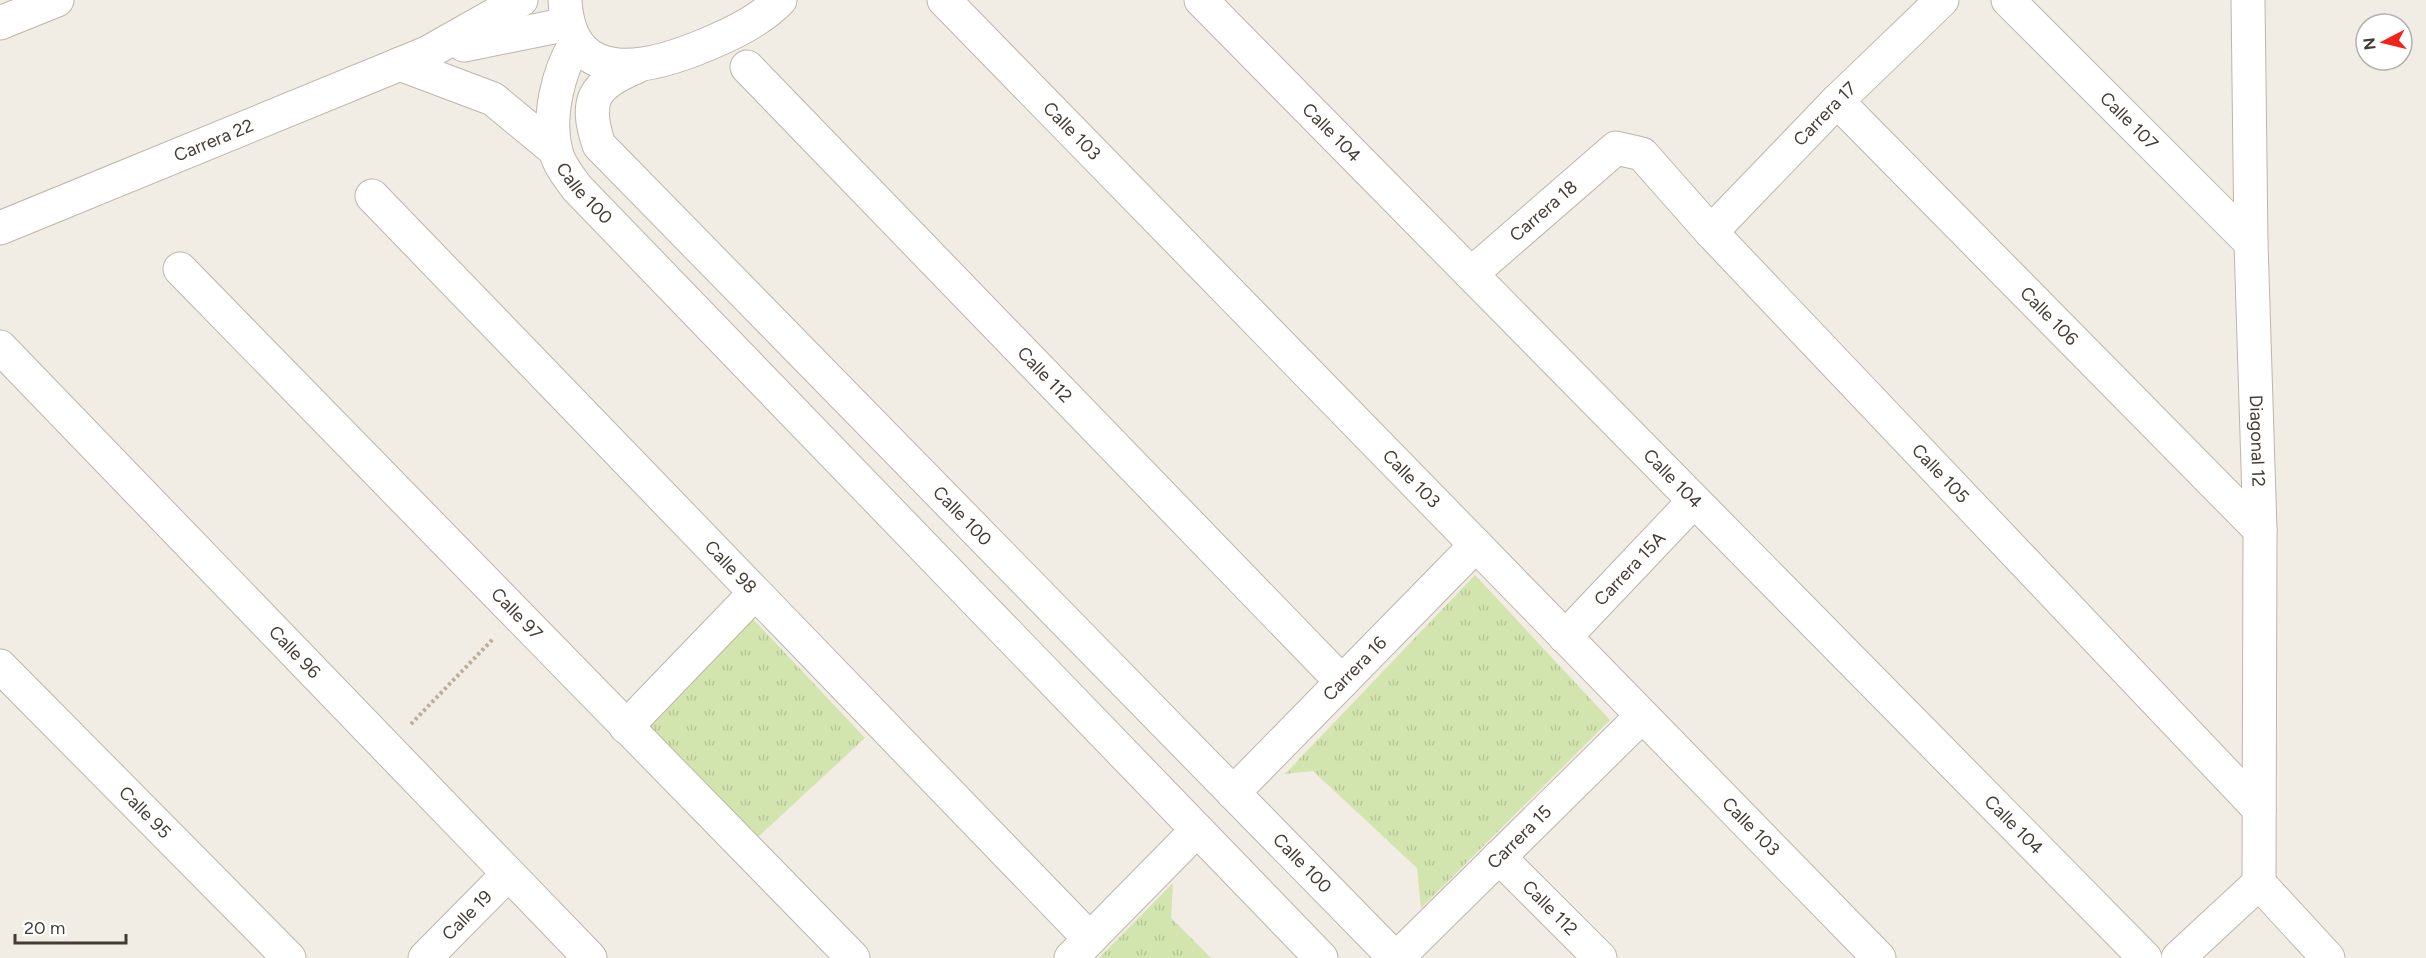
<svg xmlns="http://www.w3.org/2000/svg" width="2426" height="958" viewBox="0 0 2426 958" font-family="Figtree,sans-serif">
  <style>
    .park { fill: url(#park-tufts) }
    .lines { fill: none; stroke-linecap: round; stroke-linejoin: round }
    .minor-casing { stroke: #bfb5aa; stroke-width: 35 }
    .tertiary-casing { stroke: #bfb5aa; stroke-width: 35 }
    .path { stroke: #bdac99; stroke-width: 4; stroke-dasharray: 3 3; stroke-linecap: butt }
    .minor { stroke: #fff; stroke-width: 33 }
    .tertiary { stroke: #fff; stroke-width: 33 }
    .labels { text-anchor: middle; stroke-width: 6; stroke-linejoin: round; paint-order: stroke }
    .street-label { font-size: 18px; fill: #433c34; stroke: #fff }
  </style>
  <defs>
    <pattern id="park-tufts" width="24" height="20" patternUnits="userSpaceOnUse" patternTransform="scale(1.5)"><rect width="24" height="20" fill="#d2e5ae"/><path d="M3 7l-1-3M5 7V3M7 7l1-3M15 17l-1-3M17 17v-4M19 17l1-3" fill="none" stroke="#b6c596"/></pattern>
  </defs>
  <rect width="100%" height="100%" fill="#f1ece4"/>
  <g class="park">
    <path d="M1475,575L1610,720L1421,908L1417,868L1313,771L1285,774Z"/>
    <path d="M752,618L865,738L757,838L647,723Z"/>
    <path d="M1173,883L1171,918L1211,958H1099Z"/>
  </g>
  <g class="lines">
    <g class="minor-casing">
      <g id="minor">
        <path id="s1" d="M944,0L1879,958"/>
        <path id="s2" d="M1201,0L2145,958"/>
        <path id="s3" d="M2008,0L2251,243"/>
        <path id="s4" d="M2248,0L2251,243L2260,530L2259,883"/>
        <path d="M0,23L57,0"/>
        <path d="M464,45L568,24"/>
        <path id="s5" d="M747,67L1342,682"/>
        <path id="s6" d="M1837,101L2260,530"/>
        <path id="s7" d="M372,196L1090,939"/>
        <path id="s8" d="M0,228L427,53L521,0"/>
        <path id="s9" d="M1711,232L1837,101L1942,0"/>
        <path id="s10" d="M180,269L853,958"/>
        <path id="s11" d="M1471,274L1616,148L1642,154L1711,232L2259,809"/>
        <path id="s12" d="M0,347L590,958"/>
        <path id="s13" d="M1565,637L1694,501"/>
        <path id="s14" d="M0,666L289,958"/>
        <path d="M626,727L755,593"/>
        <path id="s15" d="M1233,793L1476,545"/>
        <path id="s16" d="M1499,857L1600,958"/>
        <path d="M2259,883L2328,958"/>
        <path id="s17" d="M425,958L508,874"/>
        <path d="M1071,958L1197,830"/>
        <path id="s18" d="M1397,958L1642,716"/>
        <path d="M2178,958L2259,883"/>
      </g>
    </g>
    <g class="tertiary-casing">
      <g id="tertiary">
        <path d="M565,0C570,91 652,68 710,43C734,33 762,19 780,0"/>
        <path id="s19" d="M576,43C558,71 547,118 556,152C559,165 569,177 577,188L1321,958"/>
        <path d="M400,64L493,99L556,151"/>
        <path id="s20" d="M636,67C593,85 584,100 599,145L1395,958"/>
      </g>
    </g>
    <path class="path" d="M411,724L493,639"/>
    <use href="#minor" class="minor"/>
    <use href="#tertiary" class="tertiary"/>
  </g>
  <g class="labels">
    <g class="street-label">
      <text dy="6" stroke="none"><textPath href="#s9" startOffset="164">Carrera 17</textPath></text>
      <text dy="6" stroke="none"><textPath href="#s3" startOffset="171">Calle 107</textPath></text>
      <text dy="6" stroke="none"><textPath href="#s1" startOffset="183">Calle 103</textPath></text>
      <text dy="6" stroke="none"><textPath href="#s2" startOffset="186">Calle 104</textPath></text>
      <text dy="6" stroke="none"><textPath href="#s8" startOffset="231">Carrera 22</textPath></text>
      <text dy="6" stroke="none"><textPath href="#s19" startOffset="164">Calle 100</textPath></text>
      <text dy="6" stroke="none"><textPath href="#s11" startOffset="96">Carrera 18</textPath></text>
      <text dy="6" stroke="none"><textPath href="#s6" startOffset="302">Calle 106</textPath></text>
      <text dy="6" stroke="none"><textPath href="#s5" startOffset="428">Calle 112</textPath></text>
      <text dy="6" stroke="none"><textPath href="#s4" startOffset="441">Diagonal 12</textPath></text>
      <text dy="6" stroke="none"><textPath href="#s11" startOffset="656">Calle 105</textPath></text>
      <text dy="6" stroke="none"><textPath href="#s1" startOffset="669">Calle 103</textPath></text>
      <text dy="6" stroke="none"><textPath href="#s2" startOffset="672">Calle 104</textPath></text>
      <text dy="6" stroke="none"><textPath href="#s20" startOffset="620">Calle 100</textPath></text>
      <text dy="6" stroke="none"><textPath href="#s7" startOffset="516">Calle 98</textPath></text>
      <text dy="6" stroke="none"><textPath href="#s13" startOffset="94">Carrera 15A</textPath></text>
      <text dy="6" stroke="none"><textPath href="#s10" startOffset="482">Calle 97</textPath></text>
      <text dy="6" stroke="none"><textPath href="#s12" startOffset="424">Calle 96</textPath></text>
      <text dy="6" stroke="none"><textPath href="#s15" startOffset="174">Carrera 16</textPath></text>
      <text dy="6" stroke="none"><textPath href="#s14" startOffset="206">Calle 95</textPath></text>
      <text dy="6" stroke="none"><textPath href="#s2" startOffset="1158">Calle 104</textPath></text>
      <text dy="6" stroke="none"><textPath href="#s1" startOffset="1155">Calle 103</textPath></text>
      <text dy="6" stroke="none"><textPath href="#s18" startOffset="172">Carrera 15</textPath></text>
      <text dy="6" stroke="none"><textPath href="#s20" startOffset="1106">Calle 100</textPath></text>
      <text dy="6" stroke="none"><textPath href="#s16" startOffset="72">Calle 112</textPath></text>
      <text dy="6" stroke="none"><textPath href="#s17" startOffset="60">Calle 19</textPath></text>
    </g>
  </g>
  <g transform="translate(2384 42) rotate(263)"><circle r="28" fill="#ffffff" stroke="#b4b1ae" stroke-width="1.5"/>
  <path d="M0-4.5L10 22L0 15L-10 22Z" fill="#f1231b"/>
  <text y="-9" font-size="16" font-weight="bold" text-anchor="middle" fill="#433c34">N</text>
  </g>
  <path d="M15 934v9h111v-9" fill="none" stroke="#433c34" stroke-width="3"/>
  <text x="24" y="934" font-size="18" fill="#433c34" stroke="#ffffff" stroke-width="4.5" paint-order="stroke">20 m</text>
</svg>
